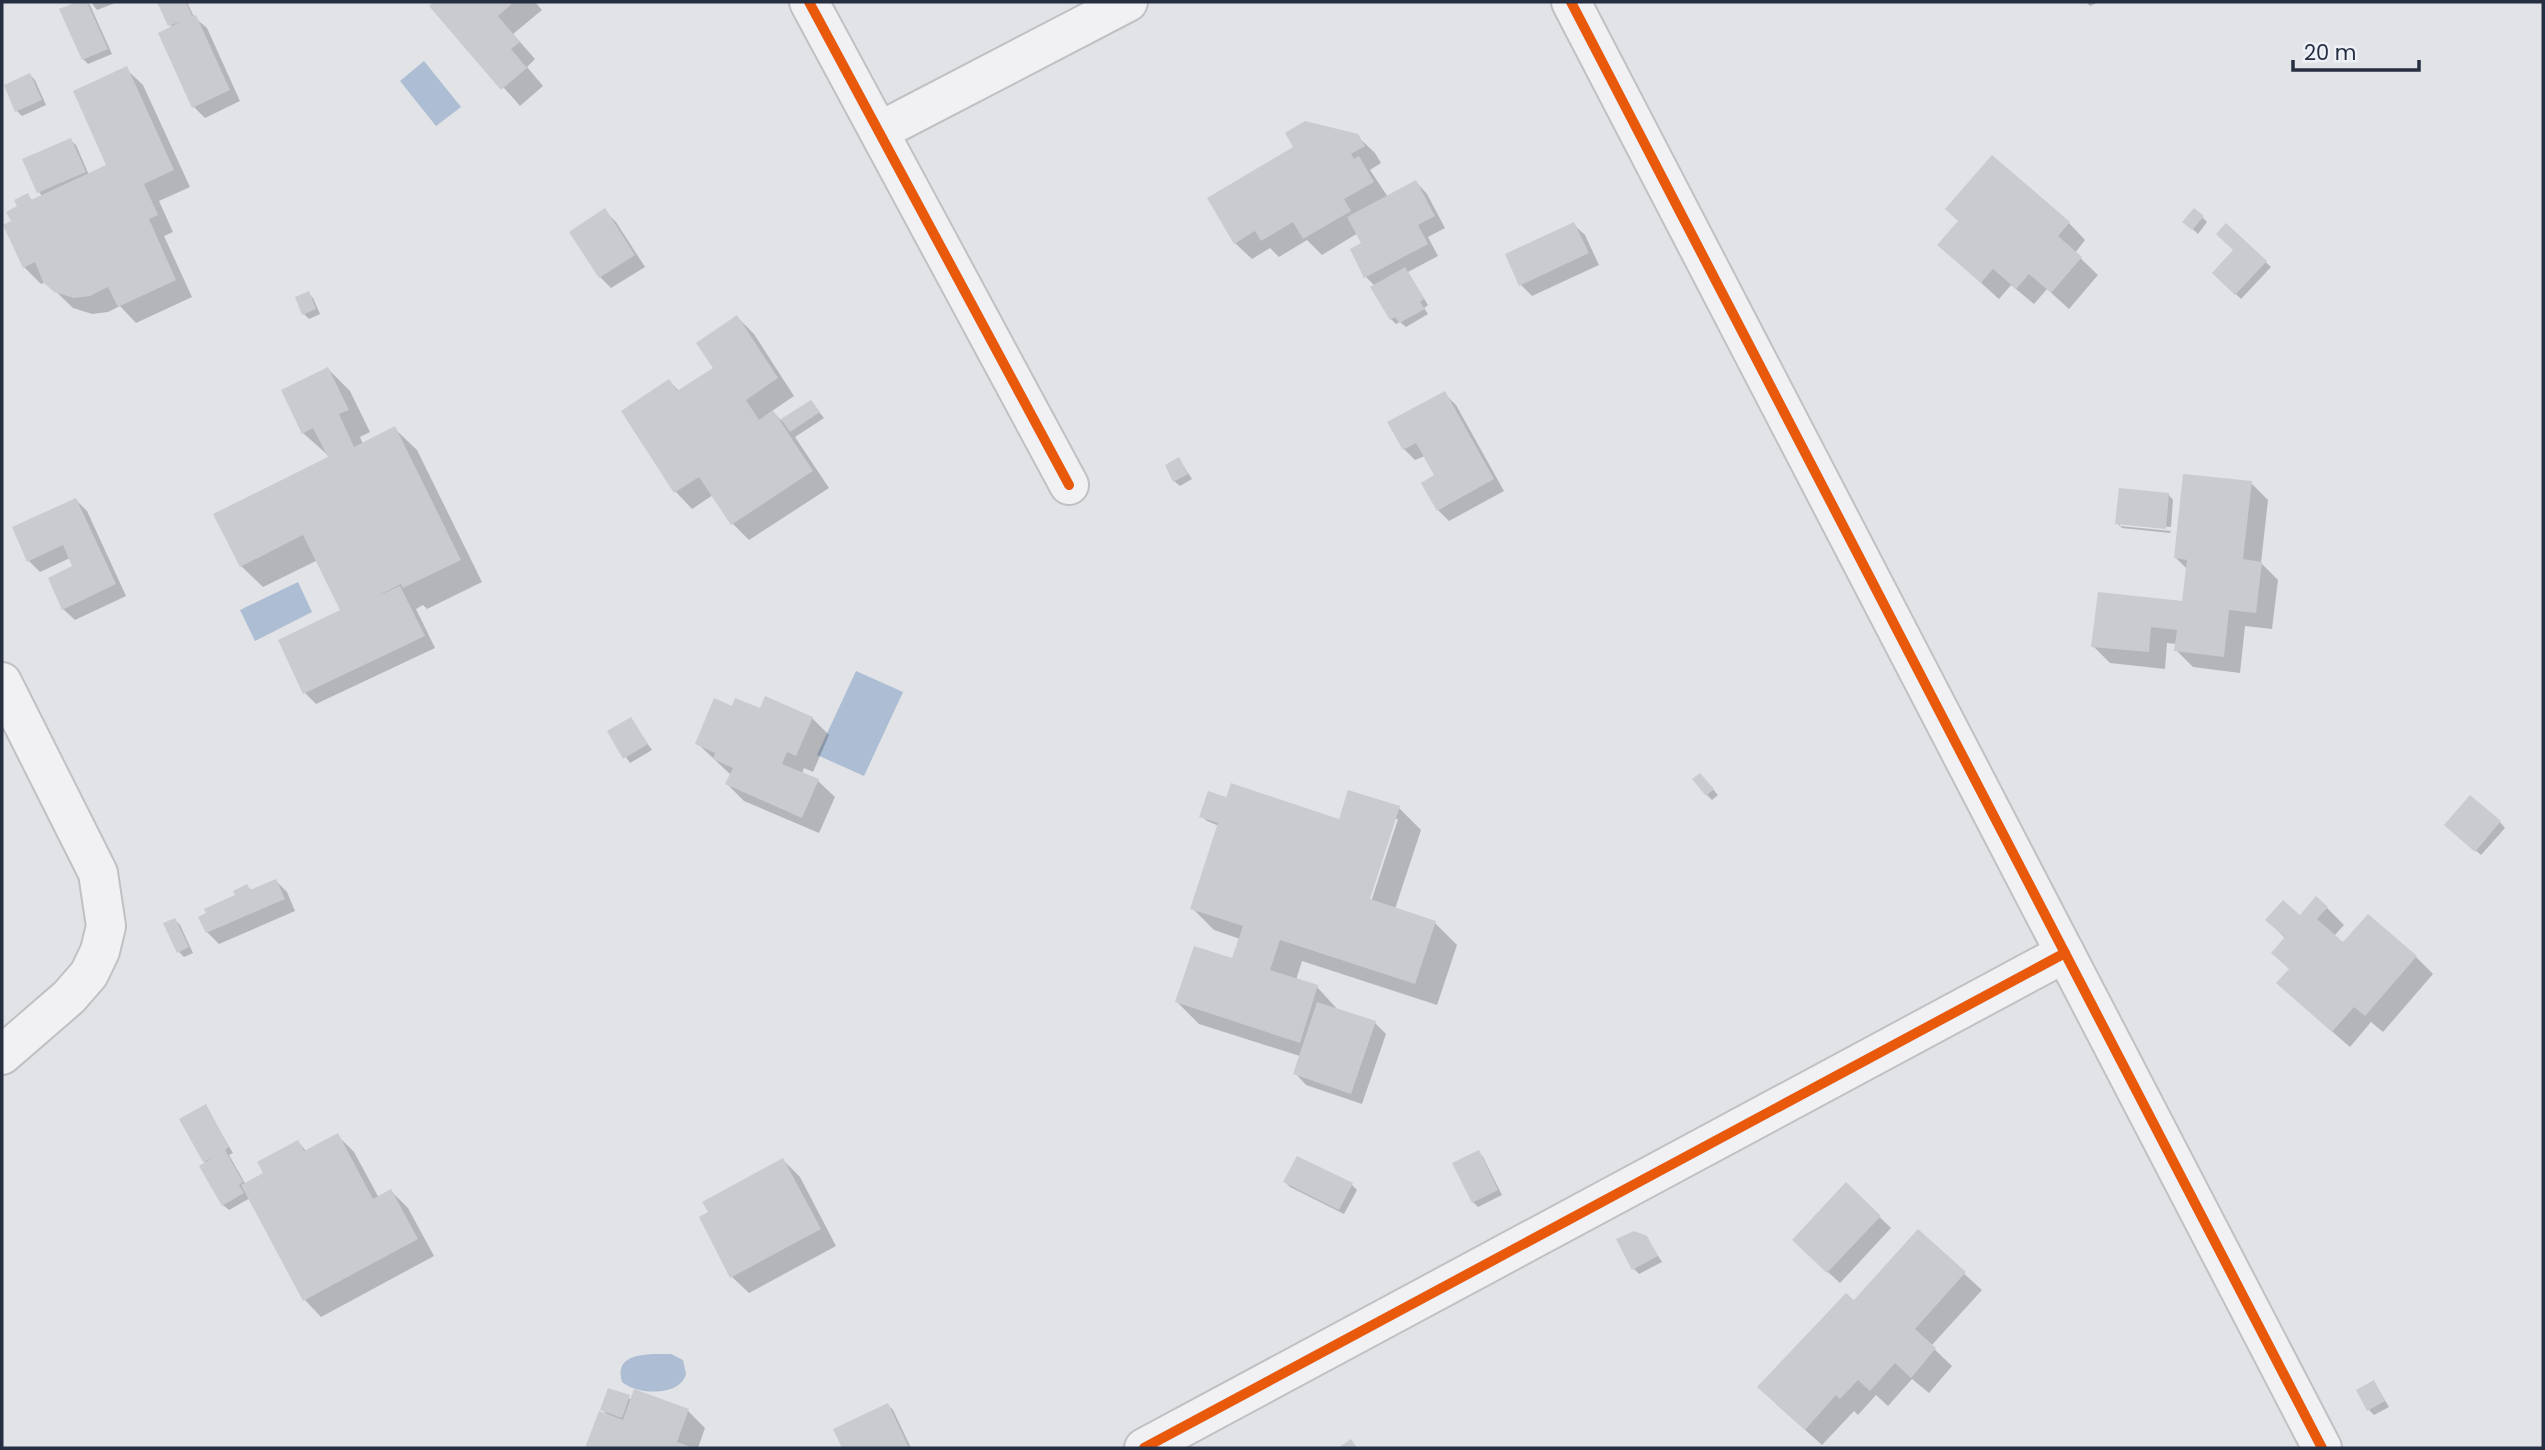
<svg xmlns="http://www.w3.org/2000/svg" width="2545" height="1450" viewBox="0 0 2545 1450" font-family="Poppins,sans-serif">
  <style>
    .water { fill: #acbdd4 }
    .shadow { fill: #0003; fill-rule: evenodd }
    .building { fill: #c9cbcf }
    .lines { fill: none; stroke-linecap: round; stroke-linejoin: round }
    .minor-casing { stroke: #bfc1c4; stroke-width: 42 }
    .minor { stroke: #f1f1f3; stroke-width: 38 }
    .cycleway-casing { stroke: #eef1f7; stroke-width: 15 }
    .cycleway { stroke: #e8590c; stroke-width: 10 }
  </style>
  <rect width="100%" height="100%" fill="#e1e3e6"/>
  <g class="water">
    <path d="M424,61L461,107L436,126L400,81Z"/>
    <path d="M298,582L312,612L255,641L240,610Z"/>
    <path d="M856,671L903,692L864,776L817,755Z"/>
    <path d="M654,1354H671L683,1360L686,1374C680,1397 637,1395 622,1382C615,1358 635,1355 654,1354Z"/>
  </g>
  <g class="shadow">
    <path d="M81,2H87L90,5L112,54L88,64L83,59L61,10Z"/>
    <path d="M91,2H118L97,10Z"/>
    <path d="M159,2H187L194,17L207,28L240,101L205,118L194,107L172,28Z"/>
    <path d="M437,2H535L542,10L513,34L535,59L527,67L543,86L520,106L432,6Z"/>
    <path d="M2086,2H2099L2090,6Z"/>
    <path d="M126,69L143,85L190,187L159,201L173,232L164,236L192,297L136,323L120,306L108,312L92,314L73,308L46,282L41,284L24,267L13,222L27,195L33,201L43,197L39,192L70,140L76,145L89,175L109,166Z"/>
    <path d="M30,75L35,80L46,105L22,116L17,111Z"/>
    <path d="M1357,136L1375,153L1381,163L1370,170L1388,197L1416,182L1427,194L1445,228L1428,237L1438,256L1408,272L1428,305L1424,308L1428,314L1406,327L1400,322L1396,324L1391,319L1375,286L1366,277L1363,244L1358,233L1322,255L1307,240L1279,257L1270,248L1252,259L1235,243Z"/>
    <path d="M605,211L616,222L645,267L611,288L600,277Z"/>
    <path d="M2202,217L2207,222L2198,234L2185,222Z"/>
    <path d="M1960,221L2069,223L2085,240L2075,253L2098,275L2069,309L2047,289L2034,304L2011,285L1999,299L1939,245Z"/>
    <path d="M1573,224L1585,235L1599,265L1532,296L1521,285Z"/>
    <path d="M2226,226L2271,267L2241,299L2214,273L2235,250Z"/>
    <path d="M308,293L313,298L320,314L309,319L304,314Z"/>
    <path d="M737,317L754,334L794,396L772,411L782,421L811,402L824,418L795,437L829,488L749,540L732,523L713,495L692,509L676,492L669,381L680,392L716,368Z"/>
    <path d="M328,369L350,391L370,432L360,437L363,444L395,429L417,450L482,582L427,609L423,605L416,609L435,648L316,704L305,693L346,619L318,560L263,587L241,566L330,457L303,433Z"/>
    <path d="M1444,393L1456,405L1504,491L1449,521L1438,510L1436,476L1425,456L1415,460L1404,449Z"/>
    <path d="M1179,459L1192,479L1180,486L1174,481Z"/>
    <path d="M2251,483L2268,500L2261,563L2278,580L2272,629L2245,626L2240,673L2193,667L2176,650L2177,644L2167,643L2165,669L2110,663L2093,646L2184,602L2187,569L2176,558Z"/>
    <path d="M2168,494L2173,500L2171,527L2120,523V526L2171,531L2170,533L2122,528L2117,523Z"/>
    <path d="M76,500L87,511L126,596L75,620L63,609L75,567L70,558L40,572L29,561Z"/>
    <path d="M732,708L812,718L829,735L813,772L804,768L802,774L818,781L835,797L819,833L744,801L727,784L731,775L697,743Z"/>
    <path d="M630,719L652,750L630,763L609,732Z"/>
    <path d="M1705,780L1718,795L1712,800L1707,795Z"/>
    <path d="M1225,798L1227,801L1340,821L1399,808L1421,830L1395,909L1435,923L1457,945L1437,1005L1302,961L1296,980L1317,987L1339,1011L1375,1023L1386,1034L1362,1104L1306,1085L1295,1073L1300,1056L1199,1024L1177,1002L1233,960L1240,939L1214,930L1192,908L1219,826L1207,821L1201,816ZM1394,819H1398L1369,908L1365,907Z"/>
    <path d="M2500,822L2505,828L2481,855L2452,830Z"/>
    <path d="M276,881L287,892L295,911L219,944L207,932L201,918L238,896L247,886L252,891Z"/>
    <path d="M2317,898L2344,925L2334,936L2344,945L2416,957L2433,974L2383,1032L2371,1022L2350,1047L2296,1000L2286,939L2267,920L2301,917Z"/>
    <path d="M175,920L180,925L193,953L184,957L179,952Z"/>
    <path d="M205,1106L233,1153L229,1155L246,1185L265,1174L298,1142L307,1152L337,1135L354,1152L379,1198L391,1191L408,1208L434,1256L321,1317L305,1300L250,1198L229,1210L223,1205L206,1164L181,1119Z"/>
    <path d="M1478,1152L1483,1157L1502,1195L1478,1207L1473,1202Z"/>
    <path d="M783,1160L800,1177L836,1246L749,1293L732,1277Z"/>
    <path d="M1285,1182L1352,1185L1357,1190L1344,1214L1290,1187Z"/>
    <path d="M1846,1185L1891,1228L1840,1283L1805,1251Z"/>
    <path d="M1918,1232L1982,1290L1931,1346L1952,1366L1929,1393L1912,1379L1888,1406L1876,1395L1858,1415L1854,1411L1822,1445L1776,1404L1854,1303Z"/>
    <path d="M1646,1237L1662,1262L1639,1274L1634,1269Z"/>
    <path d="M2374,1382L2389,1407L2374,1415L2369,1410Z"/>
    <path d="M609,1390L633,1400L688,1411L705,1428L698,1448H587L600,1413L609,1416L602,1410Z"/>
    <path d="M888,1405L893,1410L911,1448H844L835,1430Z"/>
  </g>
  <g class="building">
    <path d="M77,2H87L108,49L82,60L59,9Z"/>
    <path d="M157,2H186L192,16L196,15L230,90L192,108L158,33L182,21L168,26Z"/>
    <path d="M434,2H514L498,16L520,42L511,49L527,68L501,90L429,6Z"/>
    <path d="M127,66L174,170L144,184L158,215L149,219L176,280L118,307L108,287L90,296L74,298L54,292L43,282L35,262L23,268L3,225L11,221L6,212L17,206L14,200L28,193L31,200L106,165L73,91Z"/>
    <path d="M30,73L42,100L15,112L4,85Z"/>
    <path d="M1305,121L1358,134L1365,146L1351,154L1354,159L1359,156L1374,182L1344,199L1351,211L1303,239L1293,222L1261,241L1255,231L1234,244L1207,198L1293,147L1285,133Z"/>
    <path d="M71,138L86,172L37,193L22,159Z"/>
    <path d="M1992,155L2070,222L2058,236L2082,257L2051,293L2029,274L2016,289L1993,269L1981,283L1937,245L1958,221L1945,209Z"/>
    <path d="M1416,180L1435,216L1418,225L1428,244L1364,278L1350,249L1361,243L1347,217Z"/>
    <path d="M605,208L635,255L599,278L569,232Z"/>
    <path d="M2194,208L2204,216L2192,230L2182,222Z"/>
    <path d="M1574,222L1589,253L1519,286L1505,254Z"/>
    <path d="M2226,223L2267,261L2235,295L2212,273L2233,250L2216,234Z"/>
    <path d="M1405,267L1424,299L1420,302L1425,309L1399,323L1395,317L1390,320L1370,287Z"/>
    <path d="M309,291L316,309L302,315L295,297Z"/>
    <path d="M737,315L778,378L746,400L759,420L773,410L813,471L731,525L699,477L674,493L621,411L669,379L677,391L713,368L696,343Z"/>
    <path d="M328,367L349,410L339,414L354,447L395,426L461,560L403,588L401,584L375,597L400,586L425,636L303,694L278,640L340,610L303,535L240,567L213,514L328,457L313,428L302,434L281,390Z"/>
    <path d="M1445,391L1494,479L1437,511L1421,483L1434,475L1416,443L1403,450L1387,422Z"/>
    <path d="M811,400L820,412L790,432L781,419Z"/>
    <path d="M1179,457L1188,474L1173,482L1165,465Z"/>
    <path d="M2183,474L2252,481L2243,559L2262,562L2256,613L2229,610L2224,657L2174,651L2177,630L2151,627L2149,652L2091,647L2098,592L2182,601L2187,560L2174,558Z"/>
    <path d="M2119,488L2169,493L2166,529L2115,524Z"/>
    <path d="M76,498L116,584L62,610L48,578L72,566L63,545L27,562L12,527Z"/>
    <path d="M765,696L813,717L796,756L787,752L782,764L819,779L802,818L725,784L733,768L713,759L715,753L695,744L714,698L732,706L735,698L760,708Z"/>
    <path d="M631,717L648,744L623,759L607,731Z"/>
    <path d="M1700,773L1714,789L1706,796L1692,779Z"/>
    <path d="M1231,783L1339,819L1348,790L1400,806L1370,899L1436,921L1415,984L1280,940L1270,970L1318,985L1300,1043L1175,1002L1194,946L1232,958L1243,926L1190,909L1218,823L1199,817L1208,791L1226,797L1224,804Z"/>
    <path d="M2470,795L2501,821L2475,852L2444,825Z"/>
    <path d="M276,879L285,899L206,933L198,917L206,913L204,909L235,895L233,891L247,884L250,890Z"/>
    <path d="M2316,896L2328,907L2317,919L2343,942L2368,914L2417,956L2365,1016L2354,1007L2332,1032L2276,983L2289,969L2271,953L2285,937L2265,920L2283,900L2300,915Z"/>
    <path d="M175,918L189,947L177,953L163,923Z"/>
    <path d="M1317,1002L1376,1021L1351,1094L1293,1074Z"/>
    <path d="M206,1104L229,1147L225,1150L243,1182L239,1185L244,1193L222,1206L199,1166L212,1158L203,1162L179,1119Z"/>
    <path d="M338,1133L373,1199L391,1189L418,1239L303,1301L241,1185L263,1173L257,1162L298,1140L304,1151Z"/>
    <path d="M1479,1150L1498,1190L1472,1203L1452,1163Z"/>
    <path d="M1297,1156L1353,1183L1339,1210L1283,1182Z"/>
    <path d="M783,1158L821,1229L730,1278L699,1217L708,1212L702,1202Z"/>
    <path d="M1846,1182L1881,1216L1827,1273L1792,1240Z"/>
    <path d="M1918,1229L1966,1272L1915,1329L1936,1348L1911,1378L1895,1363L1870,1391L1858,1380L1840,1399L1836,1395L1805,1430L1757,1387L1846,1293L1854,1300Z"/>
    <path d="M1634,1231L1647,1236L1658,1256L1632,1270L1616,1239Z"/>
    <path d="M2374,1380L2385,1401L2367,1411L2356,1390Z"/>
    <path d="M608,1388L630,1395L622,1418L600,1410Z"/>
    <path d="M634,1389L689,1409L677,1442L694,1448H585L599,1411L623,1420Z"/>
    <path d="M888,1403L909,1448H842L833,1429Z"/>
    <path d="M1351,1439L1357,1448H1338Z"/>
  </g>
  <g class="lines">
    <g class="minor-casing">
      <g id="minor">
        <path d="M809,2L1069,485"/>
        <path d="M1571,2L2322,1448"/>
        <path d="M880,131L1128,2"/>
        <path d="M2,682L98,873L106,926L100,951L89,974L69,997L2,1055"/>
        <path d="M1144,1448L2065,953"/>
      </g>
    </g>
    <use href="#minor" class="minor"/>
    <g class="cycleway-casing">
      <g id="cycleway">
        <path d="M809,2L1069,485"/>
        <path d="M1571,2L2322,1448"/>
        <path d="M1144,1448L2065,953"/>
      </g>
    </g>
    <use href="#cycleway" class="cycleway"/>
  </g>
  <rect width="2545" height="1450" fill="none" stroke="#262e42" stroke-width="7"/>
  <path d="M2293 60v10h126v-10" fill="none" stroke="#262e42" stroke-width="3.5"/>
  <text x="2304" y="60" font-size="21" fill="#262e42" stroke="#eef1f7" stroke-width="5" paint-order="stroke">20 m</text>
</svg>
